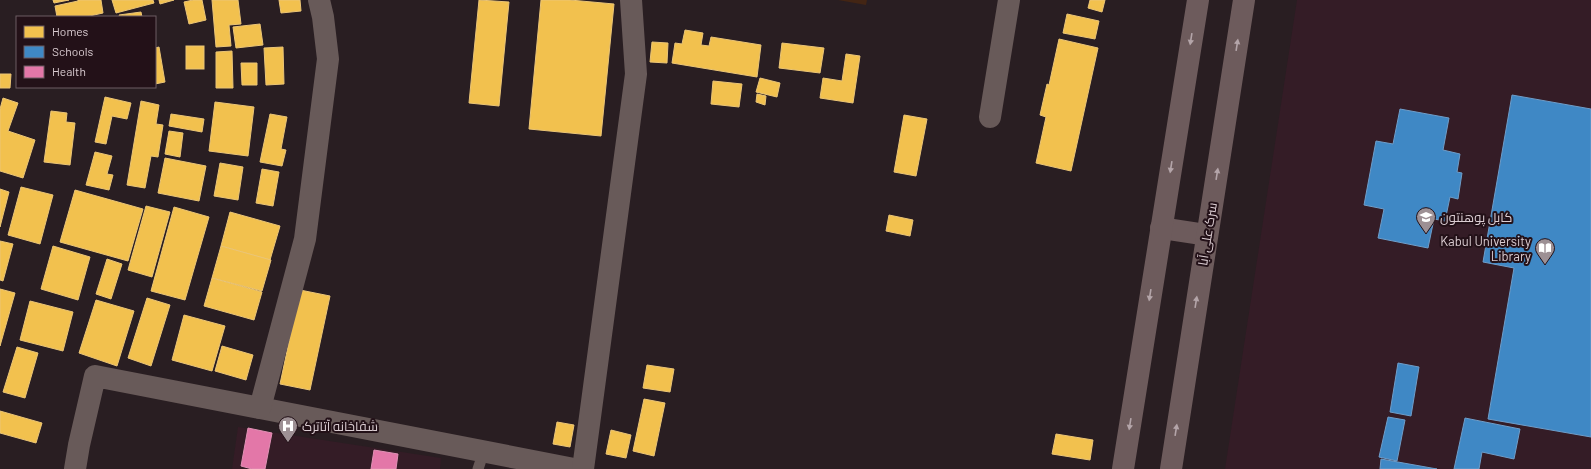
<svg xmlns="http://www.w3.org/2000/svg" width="1591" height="469" viewBox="0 0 1591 469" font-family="Barlow,Cairo,sans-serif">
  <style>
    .built { fill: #341c26 }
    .green { fill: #432514 }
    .homes { fill: #f2c14e; stroke: #ebc576 }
    .schools { fill: #3f88c5; stroke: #6e9dc9 }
    .health { fill: #e377a8; stroke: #e191b5 }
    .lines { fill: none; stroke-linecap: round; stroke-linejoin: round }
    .lane { stroke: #685a59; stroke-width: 11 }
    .street { stroke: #685a59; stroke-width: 22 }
    .secondary { stroke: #6d5b5c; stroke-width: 22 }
    .oneway { fill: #b4a5a9 }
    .labels { text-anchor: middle; stroke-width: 4; stroke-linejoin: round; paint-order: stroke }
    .poi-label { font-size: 13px; fill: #dbcdd2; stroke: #231118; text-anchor: start }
    .street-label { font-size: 13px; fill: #dbcdd2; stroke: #231118 }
  </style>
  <rect width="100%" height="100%" fill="#291e22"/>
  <g class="built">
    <path d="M1297,0H1591V469H1225Z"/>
    <path d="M238,427L441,458L440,469H232Z"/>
  </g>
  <path class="green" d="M838,0H867L866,5Z"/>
  <g class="homes">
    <path d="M53,0H69L54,3Z"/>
    <path d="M78,0H101L103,13L85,17H57L55,6L78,1Z"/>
    <path d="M112,0H153L154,3L116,13Z"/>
    <path d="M159,0H174L160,4Z"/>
    <path d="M193,0H202L206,20L189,24L184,2Z"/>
    <path d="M212,0H238L241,24L229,25L231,46L216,47Z"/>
    <path d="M279,0H300L301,11L281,13Z"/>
    <path d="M479,0L509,2L499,106L469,103Z"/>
    <path d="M541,0H570L614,4L601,136L529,129Z"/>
    <path d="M1090,0H1105L1102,12L1088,8Z"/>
    <path d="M141,12L142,17H120L119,15Z"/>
    <path d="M1067,14L1099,21L1095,39L1063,33Z"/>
    <path d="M260,24L263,45L236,48L233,27Z"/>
    <path d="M685,30L703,33L701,45L709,46L711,37L761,45L757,77L672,63L675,43L682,44Z"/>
    <path d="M1059,39L1098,48L1071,171L1036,163L1046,117L1040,115L1047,84L1049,85Z"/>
    <path d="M652,42L668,43L667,63L650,62Z"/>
    <path d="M782,43L824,48L820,73L779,68Z"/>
    <rect x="186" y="46" width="18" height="23"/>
    <path d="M159,47L165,82L155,84V48Z"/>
    <path d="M283,47L284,84L266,85L264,48Z"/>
    <path d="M232,51L233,88H216V52Z"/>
    <path d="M846,54L860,56L853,103L820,98L823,78L842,81Z"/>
    <path d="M241,63H257V85H242Z"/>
    <path d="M0,74H11L10,88H0Z"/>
    <path d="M760,78L780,83L777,97L756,92Z"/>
    <path d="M713,81L742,84L739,107L711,104Z"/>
    <path d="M757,94L766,96L765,105L756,102Z"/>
    <path d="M105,97L131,103L127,119L112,116L106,144L95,142Z"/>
    <path d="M3,98L18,103L8,131L35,140L23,178L0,171V109Z"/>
    <path d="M141,101L159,105L156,124L163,125L158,157L151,156L145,188L127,185Z"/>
    <path d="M215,102L254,107L248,156L209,151Z"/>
    <path d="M51,111L67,113L66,122L75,123L70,165L44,162Z"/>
    <path d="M171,114L204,119L202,132L169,126Z"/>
    <path d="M270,114L287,117L281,149L286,150L282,166L260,162Z"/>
    <path d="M904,115L927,119L916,176L894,172Z"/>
    <path d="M169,131L183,133L180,157L165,154Z"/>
    <path d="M95,152L112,156L107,174L113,175L109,190L86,185Z"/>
    <path d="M165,158L206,166L199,201L158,193Z"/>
    <path d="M220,163L243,167L238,200L214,196Z"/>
    <path d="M262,169L279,172L273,206L256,203Z"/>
    <path d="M21,187L53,195L40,244L8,235Z"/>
    <path d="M0,189L9,192L0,227Z"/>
    <path d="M75,190L143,209L128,261L60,242Z"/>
    <path d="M146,206L170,212L152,277L128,270Z"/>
    <path d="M174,207L209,217L185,300L151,291Z"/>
    <path d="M230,212L280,226L270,260L221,246Z"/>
    <path d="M889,215L913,220L910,236L886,231Z"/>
    <path d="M0,241L13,244L3,281L0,280Z"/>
    <path d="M53,246L90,257L78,300L41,289Z"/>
    <path d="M221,246L271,260L262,291L212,278Z"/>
    <path d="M107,259L122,264L111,299L96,294Z"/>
    <path d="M212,278L262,292L254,320L204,306Z"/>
    <path d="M0,289L15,293L0,346Z"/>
    <path d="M300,290L330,296L310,390L280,384Z"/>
    <path d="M147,298L170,305L151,366L128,358Z"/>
    <path d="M96,300L134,311L117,366L79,353Z"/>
    <path d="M30,301L73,312L63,351L20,340Z"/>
    <path d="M184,315L225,326L212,371L172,360Z"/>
    <path d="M222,346L253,355L246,380L215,371Z"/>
    <path d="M17,347L38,353L25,398L3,392Z"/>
    <path d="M647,365L674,369L670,392L643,388Z"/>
    <path d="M644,399L665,403L654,456L633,451Z"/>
    <path d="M0,411L42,423L36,443L0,433Z"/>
    <path d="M557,422L574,425L570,447L553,444Z"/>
    <path d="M611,430L631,435L626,458L606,454Z"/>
    <path d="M1056,434L1093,440L1090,460L1052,454Z"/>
  </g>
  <g class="schools">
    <path d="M1512,95L1591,109V437L1488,419L1514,268L1483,262Z"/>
    <path d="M1400,109L1449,118L1443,150L1460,154L1457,172L1462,173L1458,199L1450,197L1445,221L1434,219L1428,248L1378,238L1384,209L1364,205L1376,141L1393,144Z"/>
    <path d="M1398,363L1419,367L1411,416L1390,412Z"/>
    <path d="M1388,417L1405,420L1397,461L1379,457Z"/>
    <path d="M1465,418L1520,429L1514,459L1482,452L1479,469H1454Z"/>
    <path d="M1381,459L1437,469H1380Z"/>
  </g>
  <g class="health">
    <path d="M248,428L272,433L265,469H252L241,466Z"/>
    <path d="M374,450L398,454L396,469H371Z"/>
  </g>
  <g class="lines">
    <path class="lane" d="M478,469L484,451"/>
    <g class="street">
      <path d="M990,117L1009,0"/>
      <path d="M260,408L574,469"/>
      <path d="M75,469L79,445L95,376L260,408L305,239L328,59L323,17L319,0"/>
      <path d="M583,469L636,74L631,0"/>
    </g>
    <g class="secondary">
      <path d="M1161,228L1207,235"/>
      <path d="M1123,469L1198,0"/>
      <path d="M1171,469L1244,0"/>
    </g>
  </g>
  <defs><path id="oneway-solid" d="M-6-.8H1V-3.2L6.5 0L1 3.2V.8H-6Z"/></defs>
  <g class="oneway">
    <use href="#oneway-solid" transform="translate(1191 39) rotate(99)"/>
    <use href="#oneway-solid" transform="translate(1237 45) rotate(-81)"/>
    <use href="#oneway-solid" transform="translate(1171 167) rotate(99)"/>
    <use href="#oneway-solid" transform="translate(1217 174) rotate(-81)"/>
    <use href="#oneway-solid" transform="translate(1150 295) rotate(99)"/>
    <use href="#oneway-solid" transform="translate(1196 302) rotate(-81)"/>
    <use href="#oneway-solid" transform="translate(1130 424) rotate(99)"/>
    <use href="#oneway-solid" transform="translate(1176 430) rotate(-81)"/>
  </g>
  <defs>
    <g id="university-pin" transform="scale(1)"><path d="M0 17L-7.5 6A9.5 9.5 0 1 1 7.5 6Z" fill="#9d9094" stroke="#231118"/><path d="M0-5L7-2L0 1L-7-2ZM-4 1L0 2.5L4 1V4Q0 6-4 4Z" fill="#fff"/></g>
    <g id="library-pin" transform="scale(1)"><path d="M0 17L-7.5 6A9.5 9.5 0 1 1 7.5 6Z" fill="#9d9094" stroke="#231118"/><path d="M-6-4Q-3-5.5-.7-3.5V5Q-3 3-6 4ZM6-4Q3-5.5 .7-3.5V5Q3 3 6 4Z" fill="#fff"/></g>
    <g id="hospital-pin" transform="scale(1)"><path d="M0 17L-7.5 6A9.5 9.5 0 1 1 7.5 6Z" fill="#9d9094" stroke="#231118"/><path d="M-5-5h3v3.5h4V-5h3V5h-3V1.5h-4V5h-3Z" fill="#fff"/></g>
  </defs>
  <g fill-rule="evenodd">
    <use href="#university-pin" x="1426" y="217"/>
    <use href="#library-pin" x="1545" y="248"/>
    <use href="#hospital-pin" x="288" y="426"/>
  </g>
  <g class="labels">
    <g class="poi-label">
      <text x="1440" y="222">کابل پوهنتون</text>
      <text x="1531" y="246" text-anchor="end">Kabul University<tspan x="1531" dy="15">Library</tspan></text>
      <text x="302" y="431">شفاخانه آتاترک</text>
    </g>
    <g class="street-label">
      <text transform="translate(1207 234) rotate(-81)" y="5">سرک علی آبا</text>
    </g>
  </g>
  <rect x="16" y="16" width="140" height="72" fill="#231118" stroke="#6d5c62"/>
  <rect x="24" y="26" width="20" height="12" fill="#f2c14e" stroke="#6d5c62"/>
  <text x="52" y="36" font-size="12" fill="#dbcdd2">Homes</text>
  <rect x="24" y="46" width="20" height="12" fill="#3f88c5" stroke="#6d5c62"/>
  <text x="52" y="56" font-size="12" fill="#dbcdd2">Schools</text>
  <rect x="24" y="66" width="20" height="12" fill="#e377a8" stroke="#6d5c62"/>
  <text x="52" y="76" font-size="12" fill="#dbcdd2">Health</text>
</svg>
